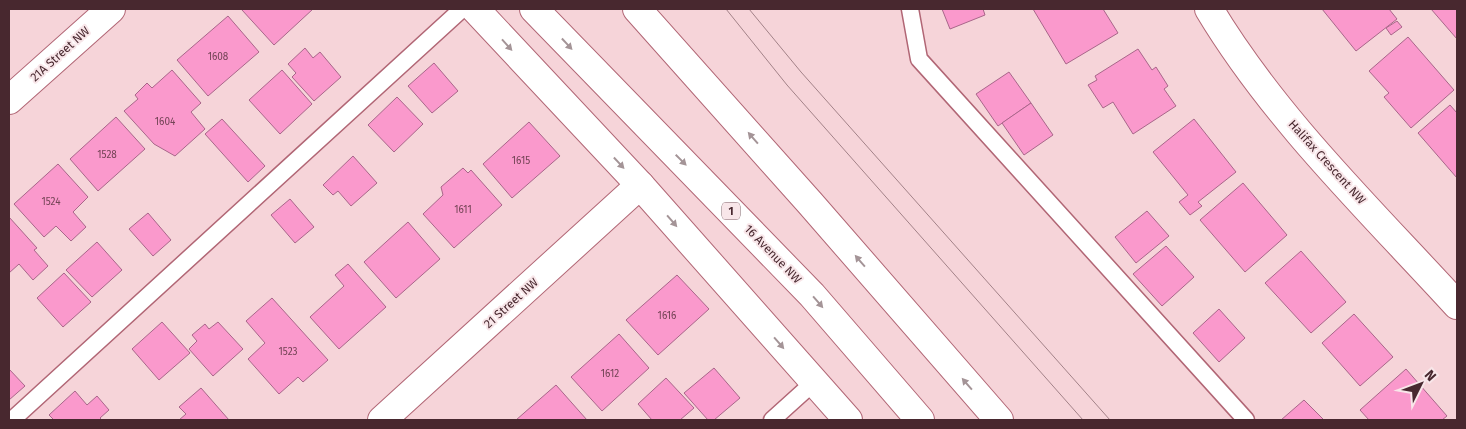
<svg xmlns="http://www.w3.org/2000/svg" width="1466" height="429" viewBox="0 0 1466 429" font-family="'Fira Sans',sans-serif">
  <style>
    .building { fill: #fa99cc; stroke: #a9668a }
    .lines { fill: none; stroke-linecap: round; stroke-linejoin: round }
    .lane-casing { stroke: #b16675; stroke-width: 19 }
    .street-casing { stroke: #b16675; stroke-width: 30 }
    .highway-casing { stroke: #b16675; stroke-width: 30 }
    .lane { stroke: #fff; stroke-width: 16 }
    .street { stroke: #fff; stroke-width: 28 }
    .highway { stroke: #fff; stroke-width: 28 }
    .tram { stroke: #a38288; stroke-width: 1 }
    .oneway { fill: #a49497 }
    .labels { text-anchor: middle; stroke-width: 4; stroke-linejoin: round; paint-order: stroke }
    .number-label { font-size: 10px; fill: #744456 }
    .shield { fill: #f8e6e9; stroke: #7d6167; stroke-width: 1 }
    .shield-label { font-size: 11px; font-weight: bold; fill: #48282f }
    .street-label { font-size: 12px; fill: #48282f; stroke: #f8e6e9 }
  </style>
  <rect width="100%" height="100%" fill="#f6d4d9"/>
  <g class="building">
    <path d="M243,9H313L274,45L242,10Z"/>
    <path d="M942,9H983L985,15L950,29Z"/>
    <path d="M1033,9H1103L1118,33L1066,64Z"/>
    <path d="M1322,9H1389L1397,19L1356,51Z"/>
    <path d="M1431,9H1457V39Z"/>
    <path d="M228,16L259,52L208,96L177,60Z"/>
    <path d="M1397,21L1402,27L1391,35L1386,28Z"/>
    <path d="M1408,37L1454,90L1411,128L1384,97L1389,93L1369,71Z"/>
    <path d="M305,48L313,58L320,52L341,77L314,101L292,77L296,73L288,64Z"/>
    <path d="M1138,49L1152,70L1156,67L1168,86L1164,89L1176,106L1133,134L1113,102L1103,108L1088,85L1097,80L1095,76Z"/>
    <path d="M434,63L458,91L432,113L408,86Z"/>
    <path d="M172,70L201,103L191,112L205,129L175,156L154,144L124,111L138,99L135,95L147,83L152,88Z"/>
    <path d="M282,70L312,104L280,134L249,100Z"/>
    <path d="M1009,72L1031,103L998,126L976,94Z"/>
    <path d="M397,97L423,124L394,152L368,125Z"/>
    <path d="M1031,103L1053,135L1024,155L1002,123Z"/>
    <path d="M1450,105L1457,113V178L1418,133Z"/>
    <path d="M116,117L145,149L98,191L70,159Z"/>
    <path d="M222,119L265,166L248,182L205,134Z"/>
    <path d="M1194,119L1236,172L1198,202L1202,206L1190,215L1179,202L1188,195L1153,152Z"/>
    <path d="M529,122L560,156L512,198L483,164Z"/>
    <path d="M353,156L377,183L351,206L338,191L333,195L323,185Z"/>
    <path d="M58,164L88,197L73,212L86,227L71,241L56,226L44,237L14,204Z"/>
    <path d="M463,168L468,173L471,170L502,205L454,248L423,214L443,195L441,187Z"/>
    <path d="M1243,183L1287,235L1245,272L1200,220Z"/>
    <path d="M290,199L314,227L295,243L271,215Z"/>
    <path d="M1147,211L1169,236L1136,263L1115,237Z"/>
    <path d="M148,213L171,240L153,256L129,229Z"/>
    <path d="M9,217L37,248L34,250L48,266L33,280L19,264L9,273Z"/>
    <path d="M408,222L440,259L396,298L364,262Z"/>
    <path d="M97,242L122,270L92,297L66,270Z"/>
    <path d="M1166,246L1194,277L1162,306L1133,274Z"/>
    <path d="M1301,251L1346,302L1311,333L1265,283Z"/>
    <path d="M348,264L386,307L339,349L310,317L344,286L335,275Z"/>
    <path d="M64,273L91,302L63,327L37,298Z"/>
    <path d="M677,275L709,309L658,355L626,320Z"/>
    <path d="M272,298L328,360L303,382L298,377L279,394L248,359L265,343L246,321Z"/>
    <path d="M1219,309L1245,338L1219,362L1193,333Z"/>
    <path d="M1354,314L1393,357L1360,386L1322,343Z"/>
    <path d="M162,322L190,353L159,380L132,349Z"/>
    <path d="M218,322L243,349L213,376L189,349L197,341L192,335L205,324L209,329Z"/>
    <path d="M619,334L649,368L602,411L571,377Z"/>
    <path d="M714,368L740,398L714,420H708L684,393Z"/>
    <path d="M9,369L25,386L9,400Z"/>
    <path d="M1406,369L1447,416L1442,420H1369L1360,410Z"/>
    <path d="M666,378L694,408L680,420H652L638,404Z"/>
    <path d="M556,385L587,420H516Z"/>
    <path d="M201,388L229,420H179L186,414L179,407Z"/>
    <path d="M75,391L87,405L97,396L109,410L100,418L102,420H54L49,415Z"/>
    <path d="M1304,400L1324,420H1281Z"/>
  </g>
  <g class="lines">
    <g class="lane-casing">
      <g id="lane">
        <path d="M910,9L919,59L1246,420"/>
        <path d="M12,420L462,9"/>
        <path d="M772,420L813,383"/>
      </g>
    </g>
    <g class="street-casing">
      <g id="street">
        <path d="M475,9L640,185L848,420"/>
        <path d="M1209,9C1275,119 1371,211 1457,305"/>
        <path d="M9,100L111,9"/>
        <path d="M382,420L640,185"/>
      </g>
    </g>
    <g class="highway-casing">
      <g id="highway">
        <path d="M534,9L812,295L920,420"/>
        <path d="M637,9L810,203L999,420"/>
      </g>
    </g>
    <use href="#lane" class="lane"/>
    <use href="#street" class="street"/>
    <use href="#highway" class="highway"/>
    <g class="tram">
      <path d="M726,9L787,85L1083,420"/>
      <path d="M749,9L801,72L1110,420"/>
    </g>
  </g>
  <defs><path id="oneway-solid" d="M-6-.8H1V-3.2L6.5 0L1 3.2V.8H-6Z" transform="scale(1.25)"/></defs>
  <g class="oneway">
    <use href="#oneway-solid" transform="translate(567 44) rotate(47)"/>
    <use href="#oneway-solid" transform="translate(507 45) rotate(48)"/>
    <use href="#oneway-solid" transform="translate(753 138) rotate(-131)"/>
    <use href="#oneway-solid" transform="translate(681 160) rotate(45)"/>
    <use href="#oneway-solid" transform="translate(619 163) rotate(47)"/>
    <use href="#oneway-solid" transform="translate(672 221) rotate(49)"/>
    <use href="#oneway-solid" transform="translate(860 261) rotate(-131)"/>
    <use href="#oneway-solid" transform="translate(818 302) rotate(49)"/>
    <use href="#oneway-solid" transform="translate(779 343) rotate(49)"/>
    <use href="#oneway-solid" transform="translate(967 384) rotate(-131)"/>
  </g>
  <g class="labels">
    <g class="number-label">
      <text x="218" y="60">1608</text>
      <text x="165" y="125">1604</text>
      <text x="107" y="158">1528</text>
      <text x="521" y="164">1615</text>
      <text x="51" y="205">1524</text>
      <text x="463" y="213">1611</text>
      <text x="667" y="319">1616</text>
      <text x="288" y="355">1523</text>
      <text x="610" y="377">1612</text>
    </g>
    <rect class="shield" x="722" y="202.5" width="18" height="17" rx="4"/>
    <g class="shield-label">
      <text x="731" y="215">1</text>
    </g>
    <g class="street-label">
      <text transform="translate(60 54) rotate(-42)" y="4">21A Street NW</text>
      <text transform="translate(1327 162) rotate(48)" y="4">Halifax Crescent NW</text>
      <text transform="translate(773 254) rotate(46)" y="4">16 Avenue NW</text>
      <text transform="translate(511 303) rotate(-42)" y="4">21 Street NW</text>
    </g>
  </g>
  <rect width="1466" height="429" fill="none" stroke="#48282f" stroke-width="20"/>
  <g transform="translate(1421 384) rotate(48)" stroke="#f8e6e9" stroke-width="4" paint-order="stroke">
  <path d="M0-4L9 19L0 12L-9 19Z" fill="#48282f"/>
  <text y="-8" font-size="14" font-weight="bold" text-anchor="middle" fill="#48282f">N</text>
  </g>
</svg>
